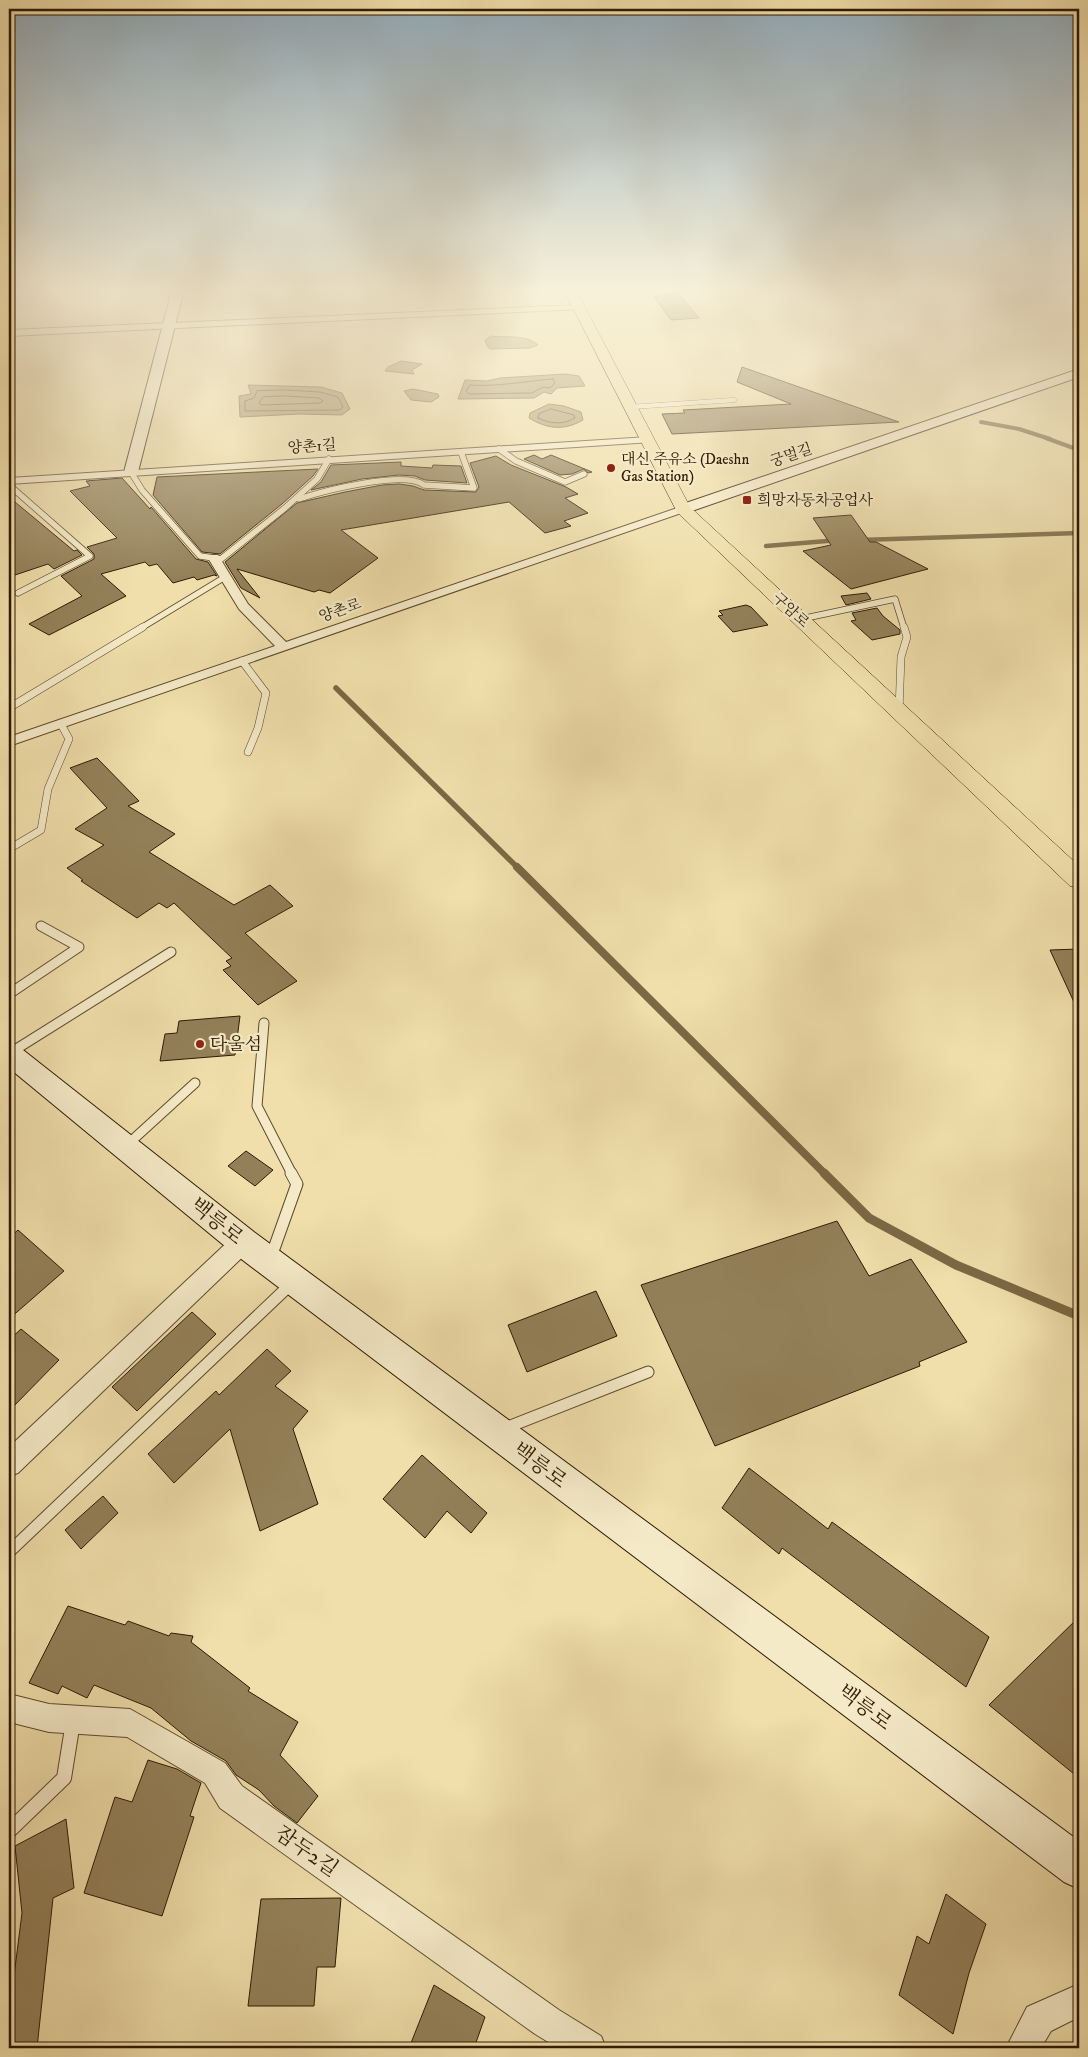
<svg xmlns="http://www.w3.org/2000/svg" width="1088" height="2057" viewBox="0 0 1088 2057" font-family="'IM FELL DW Pica','Noto Serif KR',serif">
  <style>
    .water { fill: #ae9c71; stroke: #7b6844 }
    .lines { fill: none; stroke-linecap: round; stroke-linejoin: round }
    .shore { stroke: #6e5a39; stroke-width: 1 }
    .stream-far4 { stroke: #7b6844; stroke-width: 4 }
    .stream-far3 { stroke: #7b6844; stroke-width: 4.5 }
    .stream-far2 { stroke: #7b6844; stroke-width: 5.5 }
    .stream-far1 { stroke: #7b6844; stroke-width: 8 }
    .stream { stroke: #7b6844; stroke-width: 9 }
    .building { fill: #938059; stroke: #2e1901 }
    .lane-far5-casing { stroke: #5e4a2c; stroke-width: 5 }
    .lane-far4-casing { stroke: #5e4a2c; stroke-width: 7 }
    .lane-far3-casing { stroke: #5e4a2c; stroke-width: 8 }
    .lane-far2-casing { stroke: #5e4a2c; stroke-width: 11 }
    .lane-far1-casing { stroke: #5e4a2c; stroke-width: 13 }
    .lane-casing { stroke: #5e4a2c; stroke-width: 16 }
    .street-casing { stroke: #5e4a2c; stroke-width: 2 }
    .secondary-casing { stroke: #2e1901; stroke-width: 2 }
    .primary-casing { stroke: #2e1901; stroke-width: 1 }
    .lane-far5 { stroke: #f5eac8; stroke-width: 4.5 }
    .lane-far4 { stroke: #f5eac8; stroke-width: 5.5 }
    .lane-far3 { stroke: #f5eac8; stroke-width: 7 }
    .lane-far2 { stroke: #f5eac8; stroke-width: 9 }
    .lane-far1 { stroke: #f5eac8; stroke-width: 11 }
    .lane { stroke: #f5eac8; stroke-width: 14 }
    .street { fill: #f5eac8; fill-rule: evenodd }
    .secondary { fill: #f5eac8; fill-rule: evenodd }
    .primary { fill: #f0dfab; fill-rule: evenodd }
    .poi-dot { fill: #8f2418; stroke: #f5eac8; stroke-width: 2 }
    .labels { text-anchor: middle; stroke-width: 4.5; stroke-linejoin: round; paint-order: stroke }
    .far-street-label { font-size: 15px; fill: #2e1901; stroke: #f5eac8 }
    .far-poi-label { font-size: 15px; fill: #2e1901; stroke: #f5eac8; text-anchor: start }
    .poi-label { font-size: 18px; fill: #2e1901; stroke: #f5eac8; text-anchor: start }
    .near-street-label { font-size: 21px; fill: #2e1901; stroke: #f5eac8 }
  </style>
  <rect width="100%" height="100%" fill="#f0dfab"/>
  <filter id="stains"><feTurbulence type="fractalNoise" baseFrequency=".004" numOctaves="4"/><feColorMatrix values="0 0 0 0 .2 0 0 0 0 .09 0 0 0 0 .02 0 0 0 .5 -.17"/></filter>
  <radialGradient id="worn" r=".72"><stop offset=".6" stop-color="#630" stop-opacity="0"/><stop offset="1" stop-color="#630" stop-opacity=".3"/></radialGradient>
  <g class="water">
    <path d="M491,336C506,338 526,334 538,345L530,348L490,349L487,346L485,340Z"/>
    <path d="M401,361L422,364L412,370L414,374L385,371L388,367Z"/>
    <path d="M565,374L579,376L585,386L557,388L551,394L544,392L534,398L458,399L465,380L487,381L500,378Z"/>
    <path d="M248,385L321,387L342,393L350,409L342,415L300,414L240,417L239,396L251,394Z"/>
    <path d="M413,389L438,394L439,397L431,402L411,400L404,391Z"/>
    <path d="M549,404L564,406L581,412L583,420C564,431 547,429 529,418L530,413Z"/>
  </g>
  <g class="lines">
    <g class="shore">
      <path d="M553,379L555,383L550,388L543,387L532,393L469,394L466,391L470,385C497,387 526,381 553,379Z"/>
      <path d="M286,390L320,392L338,397L343,407L339,410L245,411V401L254,398L257,391Z"/>
      <path d="M286,396L319,398L323,401L320,403L262,405L259,403L263,397Z"/>
      <path d="M551,409L574,415L575,418C563,425 550,424 538,418L539,414Z"/>
    </g>
    <path class="stream-far4" d="M981,422L1019,429L1050,439"/>
    <g class="stream-far3">
      <path d="M1046,438L1079,450"/>
      <path d="M860,540L1079,533"/>
      <path d="M766,546L839,540"/>
    </g>
    <path class="stream-far2" d="M336,688L518,868"/>
    <path class="stream-far1" d="M517,867L825,1174"/>
    <path class="stream" d="M824,1173L869,1218L956,1265L1079,1316"/>
  </g>
  <g class="building">
    <path d="M678,293L699,318L671,320L654,297Z"/>
    <path d="M742,367L899,422L672,434L662,414L685,413L683,410L791,404L737,382Z"/>
    <path d="M534,455L542,459L551,455L592,472L588,473L584,469L572,474L560,475L524,459Z"/>
    <path d="M496,456L511,465L566,487L578,494L565,498L588,513L564,521L571,526L545,533L509,502L341,530L378,558L330,593L319,590L314,592L237,569L260,598L241,588L225,562L297,503L345,492L382,485L399,484L413,486L424,490L476,492L479,487L470,463Z"/>
    <path d="M401,462V466L432,468L433,465L461,466L467,483L425,480L415,476L399,475L362,479L311,490L321,482L331,465Z"/>
    <path d="M318,469L313,476L282,504L220,554L202,552L153,495L157,477Z"/>
    <path d="M122,478L150,509L151,507L196,559L208,562L217,576L214,575L197,580L194,577L173,583L157,564L149,566L145,562L101,574L126,596L49,635L29,624L82,596L61,576L94,559V554L87,547L117,538L70,491L90,486L86,481Z"/>
    <path d="M9,497L74,551L77,550L82,555L54,569L48,564L9,577Z"/>
    <path d="M851,515L870,542H876L928,569L851,589L803,551L831,545L813,518Z"/>
    <path d="M867,593L871,599L846,605L841,596Z"/>
    <path d="M746,605L751,607L768,625L733,632L718,616L723,615L719,611Z"/>
    <path d="M877,608L883,616L900,630V634L872,640L851,621L856,620L852,613Z"/>
    <path d="M97,758L139,801L128,806L175,834L149,852L234,905L270,885L293,906L245,933L297,981L258,1005L223,970L231,966L226,961L232,958L174,903L167,908L159,903L137,918L81,881L83,880L67,868L104,845L75,829L107,808L70,768Z"/>
    <path d="M1079,949V1013L1050,950Z"/>
    <path d="M240,1016L235,1055L160,1061L165,1034L177,1033L179,1021Z"/>
    <path d="M246,1151L273,1170L255,1186L228,1166Z"/>
    <path d="M837,1221L869,1276L911,1259L967,1342L919,1362L920,1366L715,1446L641,1285Z"/>
    <path d="M18,1230L64,1271L9,1319V1238Z"/>
    <path d="M596,1291L617,1336L527,1372L508,1325Z"/>
    <path d="M192,1312L216,1334L137,1411L112,1387Z"/>
    <path d="M21,1329L59,1360L9,1411V1340Z"/>
    <path d="M267,1349L291,1371L275,1386L308,1411L293,1429L318,1504L260,1531L230,1429L174,1483L148,1454L216,1391L219,1395Z"/>
    <path d="M422,1455L487,1513L471,1533L447,1511L425,1538L383,1499Z"/>
    <path d="M749,1468L828,1529L832,1522L989,1637L966,1687L782,1548L779,1554L722,1508Z"/>
    <path d="M103,1496L118,1513L81,1549L65,1530Z"/>
    <path d="M68,1606L125,1625L128,1621L169,1636L171,1633L193,1636L191,1642L250,1688L248,1691L298,1722L280,1755L318,1796L297,1823L274,1806L259,1790L236,1775L226,1761L191,1741L151,1708L94,1685L87,1698L62,1686L58,1694L29,1683Z"/>
    <path d="M1079,1617V1778L989,1705Z"/>
    <path d="M148,1760L177,1769L201,1783L190,1816L194,1817L162,1916L84,1893L115,1797L132,1802Z"/>
    <path d="M66,1819L74,1888L53,1898L37,2048H9V2015L22,1913L15,1846Z"/>
    <path d="M946,1894L986,1924L969,1973L953,2034L899,1995L917,1936L929,1944Z"/>
    <path d="M341,1898L335,1967H317L314,2006H248L261,1899Z"/>
    <path d="M434,1985L485,2017L474,2048H409Z"/>
  </g>
  <g class="lines">
    <g class="lane-far5-casing">
      <g id="lane-far5">
        <path d="M888,290L919,298"/>
        <path d="M630,407L734,400"/>
      </g>
    </g>
    <g class="lane-far4-casing">
      <g id="lane-far4">
        <path d="M499,449L516,461L565,482L584,474"/>
        <path d="M131,472L142,490L200,556L221,559L285,508L317,479L329,459"/>
        <path d="M9,485L90,556L18,593"/>
        <path d="M299,499C323,491 404,470 424,485L474,488L461,452"/>
        <path d="M801,619L895,599L904,628"/>
        <path d="M141,628L225,577"/>
      </g>
    </g>
    <g class="lane-far3-casing">
      <g id="lane-far3">
        <path d="M242,661L266,693L258,728L248,752"/>
        <path d="M9,708L143,627"/>
        <path d="M899,711L901,657L907,637L904,627"/>
        <path d="M9,849L41,830L48,789L69,739L61,724"/>
      </g>
    </g>
    <g class="lane-far2-casing">
      <g id="lane-far2">
        <path d="M9,994L79,947L41,926"/>
        <path d="M264,1023L257,1106L292,1174"/>
        <path d="M10,1053L171,952"/>
        <path d="M127,1145L195,1083"/>
      </g>
    </g>
    <g class="lane-far1-casing">
      <g id="lane-far1">
        <path d="M271,1257L297,1184L291,1173"/>
        <path d="M503,1429L648,1372"/>
        <path d="M9,1552L291,1284"/>
      </g>
    </g>
    <g class="lane-casing">
      <path id="lane" d="M9,1831L64,1778L73,1722"/>
    </g>
    <g class="street-casing">
      <g id="street">
        <path d="M579,305H582V309L9,336V330Z"/>
        <path d="M648,437L653,440L652,442L9,484V478Z"/>
        <path d="M683,506L687,507L689,509L687,511L9,746V737L275,646L239,609L208,558L210,555H218L248,604L286,642Z"/>
        <path d="M243,1232L251,1235L254,1242L251,1249L18,1473L9,1476V1447L235,1235Z"/>
        <path d="M9,1694L49,1704L130,1709L225,1763L242,1786L559,2010L601,2036L606,2048H558L535,2034L220,1808L205,1783L127,1737L49,1732L9,1722Z"/>
        <path d="M1079,1984V2017L1051,2031L1041,2048H1006L1027,2007Z"/>
      </g>
    </g>
    <g class="secondary-casing">
      <g id="secondary">
        <path d="M172,290H184L138,472L136,475H126L124,472Z"/>
        <path d="M1079,369V377L689,512H677L675,509L677,506Z"/>
        <path d="M9,1043L18,1046L254,1232L1079,1841V1889L1064,1882L232,1252L9,1068Z"/>
      </g>
    </g>
    <g class="primary-casing">
      <path id="primary" d="M564,290H576L690,507L1079,866V888L1070,886L677,512Z"/>
    </g>
    <use href="#lane-far5" class="lane-far5"/>
    <use href="#lane-far4" class="lane-far4"/>
    <use href="#lane-far3" class="lane-far3"/>
    <use href="#lane-far2" class="lane-far2"/>
    <use href="#lane-far1" class="lane-far1"/>
    <use href="#lane" class="lane"/>
    <use href="#street" class="street"/>
    <use href="#secondary" class="secondary"/>
    <use href="#primary" class="primary"/>
  </g>
  <linearGradient id="sky" x2="0" y2="1"><stop stop-color="#91aab8"/><stop offset="0.5" stop-color="#f8f1d9"/><stop offset="1" stop-color="#f8f1d9" stop-opacity="0"/></linearGradient>
  <rect width="1088" height="578" fill="url(#sky)"/>
  <g class="poi-dot">
    <circle cx="611" cy="468" r="5"/>
    <rect x="742" y="495" width="10" height="10" rx="2.5"/>
    <circle cx="200" cy="1044" r="5"/>
  </g>
  <g class="labels">
    <g class="far-street-label">
      <text transform="translate(312 446) rotate(-4)" y="5">양촌1길</text>
      <text transform="translate(791 455) rotate(-19)" y="5">궁멀길</text>
      <text transform="translate(340 610) rotate(-19)" y="5">양촌로</text>
      <text transform="translate(791 610) rotate(43)" y="5">구암로</text>
    </g>
    <g class="far-poi-label">
      <text x="621" y="464">대신 주유소 (Daeshn<tspan x="621" dy="17">Gas Station)</tspan></text>
      <text x="757" y="505">희망자동차공업사</text>
    </g>
    <g class="poi-label">
      <text x="210" y="1050">다울섬</text>
    </g>
    <g class="near-street-label">
      <text transform="translate(217 1221) rotate(39)" y="7">백릉로</text>
      <text transform="translate(540 1465) rotate(37)" y="7">백릉로</text>
      <text transform="translate(865 1707) rotate(37)" y="7">백릉로</text>
      <text transform="translate(307 1851) rotate(35)" y="7">잠두2길</text>
    </g>
  </g>
  <rect width="1088" height="2057" fill="none" stroke="#f0dfab" stroke-width="30"/>
  <rect x="10" y="10" width="1068" height="2037" fill="none" stroke="#2e1901" stroke-width="2.5"/>
  <rect x="15" y="15" width="1058" height="2027" fill="none" stroke="#2e1901"/>
  <rect width="100%" height="100%" filter="url(#stains)"/>
  <rect width="100%" height="100%" fill="url(#worn)"/>
</svg>
